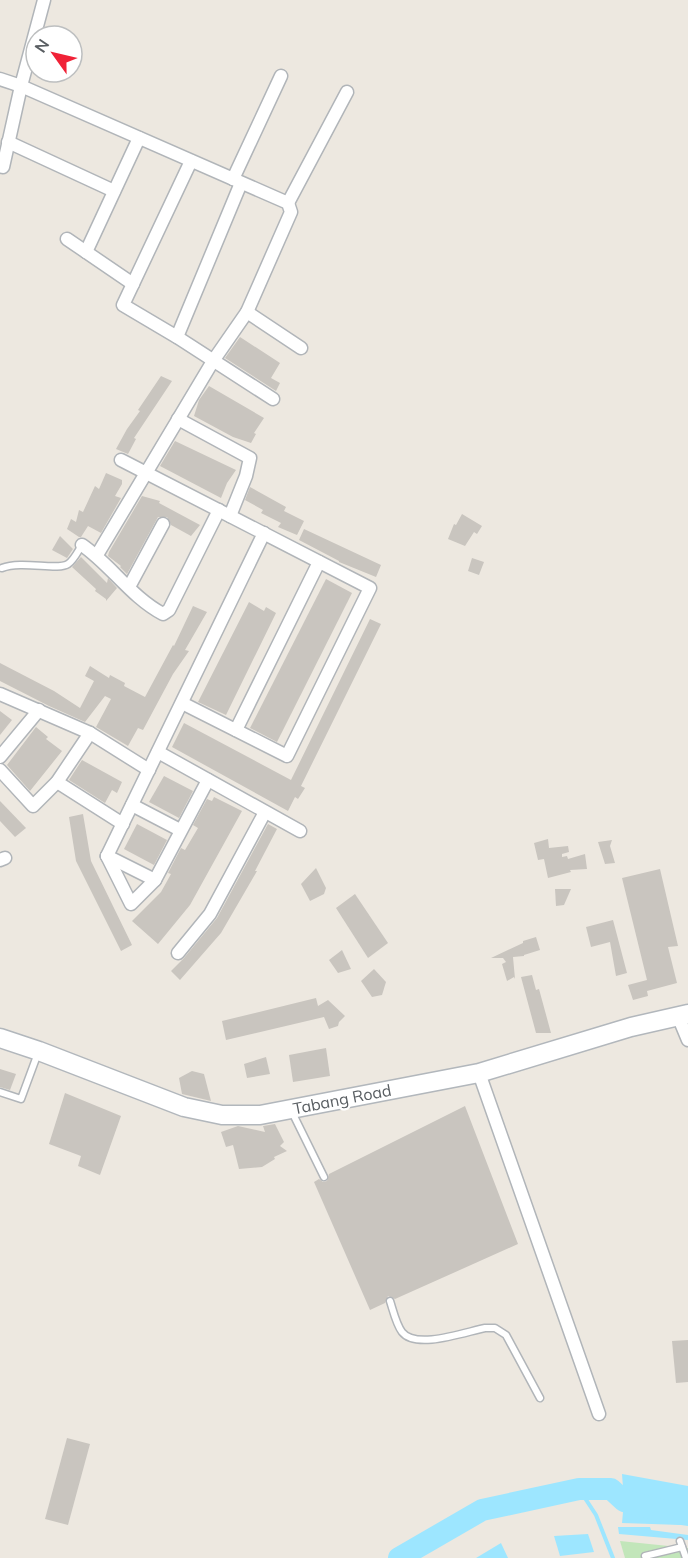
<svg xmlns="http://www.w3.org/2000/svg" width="688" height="1558" viewBox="0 0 688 1558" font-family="Mulish,sans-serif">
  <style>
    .green { fill: #c2e6ba }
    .water { fill: #9de6ff }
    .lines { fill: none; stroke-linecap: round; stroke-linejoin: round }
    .stream { stroke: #9de6ff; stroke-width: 4 }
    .river { stroke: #9de6ff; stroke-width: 22 }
    .building { fill: #c9c5bf }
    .service-casing { stroke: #b1b5b9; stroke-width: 9 }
    .minor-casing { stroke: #b1b5b9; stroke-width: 15 }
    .secondary-casing { stroke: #b2b7bc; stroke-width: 21 }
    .service { stroke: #fff; stroke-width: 6 }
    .minor { stroke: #fff; stroke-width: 12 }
    .secondary { stroke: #fff; stroke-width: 18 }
    .labels { text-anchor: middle; stroke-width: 4.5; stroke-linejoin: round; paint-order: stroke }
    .street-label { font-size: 16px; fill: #595e62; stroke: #fff }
  </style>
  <rect width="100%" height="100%" fill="#ede8e0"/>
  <path class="green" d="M620,1541L688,1548V1558H625Z"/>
  <g class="water">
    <path d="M622,1474L688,1486V1526L681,1525L622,1523L624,1501Z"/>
    <path d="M618,1527H650L651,1530L688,1535V1540L619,1534Z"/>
    <path d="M588,1534L594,1552L560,1556L554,1536Z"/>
    <path d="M501,1543L508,1558H476Z"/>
  </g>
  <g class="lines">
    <path class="stream" d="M579,1489L596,1515L613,1558"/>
    <path class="river" d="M399,1558L482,1510L579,1489H611L624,1501L672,1513L688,1514"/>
  </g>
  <g class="building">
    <path d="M240,337L280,363L271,378L280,383L276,391L225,358Z"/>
    <path d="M161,376L172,381L134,438L136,439L128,454L116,449L127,429L140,411L138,410Z"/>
    <path d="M209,386L264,418L254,433L256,434L251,443L233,437L194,416L199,400Z"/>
    <path d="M175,441L236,470L227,483L221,498L160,466Z"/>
    <path d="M106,473L122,480V484L115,496L121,498L101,533L88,526L81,537H79L67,529L71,519L76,522L79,510L83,512L95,486L99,489Z"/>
    <path d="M250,487L286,507L284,511L304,521L297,535L278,527L281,523L261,513L263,510L245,500Z"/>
    <path d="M142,496L160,501L159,503L200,525L191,536L171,525L167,517H158L127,574L120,567L121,566L108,556L109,552Z"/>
    <path d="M462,514L482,526L477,534L474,532L465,546L448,539L454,524L456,525Z"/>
    <path d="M304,529L381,565L376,577L339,562V561L299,540Z"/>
    <path d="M60,536L73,549L67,558L52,550Z"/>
    <path d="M81,557L107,583L108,578L117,588L106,601V599L95,591L96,589L72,567Z"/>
    <path d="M472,558L484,562L479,575L468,571Z"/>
    <path d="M326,579L352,593L277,742L250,728Z"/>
    <path d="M249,602L264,611L266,607L276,613L226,715L198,702Z"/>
    <path d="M193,606L207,612L185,650L189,651L173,674L143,730L138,728L128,746L96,727L111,699L105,696L85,722L49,706L0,681V663L54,691L80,708L94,681L85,676L90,666L109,678L110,675L125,683L124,686L145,697L173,645L174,646Z"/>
    <path d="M370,619L381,624L301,786L305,788L298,799L295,797L288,811L172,747L184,723L291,780Z"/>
    <path d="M0,711L12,720L0,735Z"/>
    <path d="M36,727L48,737L46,739L62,751L30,791L7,765Z"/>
    <path d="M82,760L122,782L117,793L112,790L105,803L69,780Z"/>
    <path d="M164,776L193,791L179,818L149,802Z"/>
    <path d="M214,797L242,811L190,905L158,944L132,921L161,892L171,874L168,873L181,848L185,850L198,828L193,825L207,799L212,801Z"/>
    <path d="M0,801L26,828L15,837L0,821Z"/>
    <path d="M83,814L91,861L132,945L121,951L76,861L69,817Z"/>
    <path d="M137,824L167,840L154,865L124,849Z"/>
    <path d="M268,824L277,829L255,871H257L221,933L180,980L171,971L184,958L217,918Z"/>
    <path d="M548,839L549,848L568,846L569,852L562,854V857L567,856L568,859L585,854L587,869L570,870L571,872L548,878L544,859L538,860L534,843Z"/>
    <path d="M612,840L610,846L615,863L605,864L598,842Z"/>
    <path d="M316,868L326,888L324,894L310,901L301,884Z"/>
    <path d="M660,869L678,946L668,947L677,983L647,991L648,996L633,1000L628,985L647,980L622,878Z"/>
    <path d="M555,889H571L564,905L556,906Z"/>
    <path d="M355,894L388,943L368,958L336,908Z"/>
    <path d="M613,920L627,973L616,976L610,942L591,947L586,927Z"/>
    <path d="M536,937L540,950L524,955V956L513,957L515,979L514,977L507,981L502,964L506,962L503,958H491L523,943V941Z"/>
    <path d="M342,950L351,969L338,973L329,960Z"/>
    <path d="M374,969L386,982L382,995L372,997L361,981Z"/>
    <path d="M532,975L536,990L539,989L551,1033H536L521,977Z"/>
    <path d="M316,998L318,1006L328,1000L345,1016L339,1022L338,1026L329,1029L324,1017L226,1040L222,1021Z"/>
    <path d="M326,1048L330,1076L293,1082L289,1055Z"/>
    <path d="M266,1057L270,1074L247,1078L244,1064Z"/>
    <path d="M0,1069L16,1074L10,1090L0,1087Z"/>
    <path d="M192,1071L204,1074L211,1101L182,1094L179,1078Z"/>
    <path d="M65,1093L121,1116L100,1175L78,1166L81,1156L49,1144Z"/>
    <path d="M465,1106L518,1244L395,1299L388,1296L385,1303L370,1310L314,1182L319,1179L323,1182L327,1181L329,1174Z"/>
    <path d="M275,1124L284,1142L280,1146L287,1151L274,1157L275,1159L262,1167L239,1169L233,1145L226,1147L221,1132L238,1126L265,1132L263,1126Z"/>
    <path d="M688,1340V1382L676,1383L672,1341Z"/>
    <path d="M67,1438L90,1444L68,1525L45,1519Z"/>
  </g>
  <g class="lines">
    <g class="service-casing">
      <g id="service">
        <path d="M2,568C22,560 58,571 68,564C74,560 78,551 82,545"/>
        <path d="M0,1092L21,1099L38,1053"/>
        <path d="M292,1112L324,1177"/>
        <path d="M390,1301C393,1310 396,1324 402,1332C416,1350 465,1332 485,1328H495L506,1335L540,1398"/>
        <path d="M680,1541L686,1558"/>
        <path d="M646,1558L645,1556L682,1547"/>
      </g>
    </g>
    <g class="minor-casing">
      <g id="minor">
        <path d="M0,79L21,86L288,203L291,212L247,312L213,361L97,555"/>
        <path d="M8,142L114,191"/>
        <path d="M191,161L123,305L177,337L273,399"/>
        <path d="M3,167L21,86L44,0"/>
        <path d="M233,179L281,76"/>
        <path d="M288,203L347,92"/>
        <path d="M67,239L133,284"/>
        <path d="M86,252L139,138"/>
        <path d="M247,312L301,348"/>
        <path d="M177,337L241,183"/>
        <path d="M178,419L250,458L246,476L230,516"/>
        <path d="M121,460L370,588L287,756L182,703"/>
        <path d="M82,545C111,565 131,597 163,614L169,610L219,510"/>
        <path d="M129,587L163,524"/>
        <path d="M0,694L90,733L149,770"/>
        <path d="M236,730L319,562"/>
        <path d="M158,752L300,831"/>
        <path d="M0,757L39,710"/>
        <path d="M0,770L33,806L57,782L90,733"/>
        <path d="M57,782L123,824"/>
        <path d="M132,805L180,830"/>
        <path d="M107,856L264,533"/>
        <path d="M107,856L131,904L155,880L208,780"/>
        <path d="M107,856L155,880"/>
        <path d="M0,860L5,858"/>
        <path d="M178,953L210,914L265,812"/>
        <path d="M678,1016L688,1040"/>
        <path d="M479,1073L599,1414"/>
      </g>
    </g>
    <g class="secondary-casing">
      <path id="secondary" d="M0,1038L39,1051L184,1107L222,1115H260L479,1073L631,1027L688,1014"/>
    </g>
    <use href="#service" class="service"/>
    <use href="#minor" class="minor"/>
    <use href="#secondary" class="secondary"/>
  </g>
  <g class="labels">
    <g class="street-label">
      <text transform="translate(342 1099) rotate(-11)" y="6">Tabang Road</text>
    </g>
  </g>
  <g transform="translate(54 54) rotate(304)"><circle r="28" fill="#ffffff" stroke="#bdbfc0" stroke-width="1.5"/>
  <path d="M0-4.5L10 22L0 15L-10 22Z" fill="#f02237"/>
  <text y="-9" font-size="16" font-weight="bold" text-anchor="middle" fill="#595e62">N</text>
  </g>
</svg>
